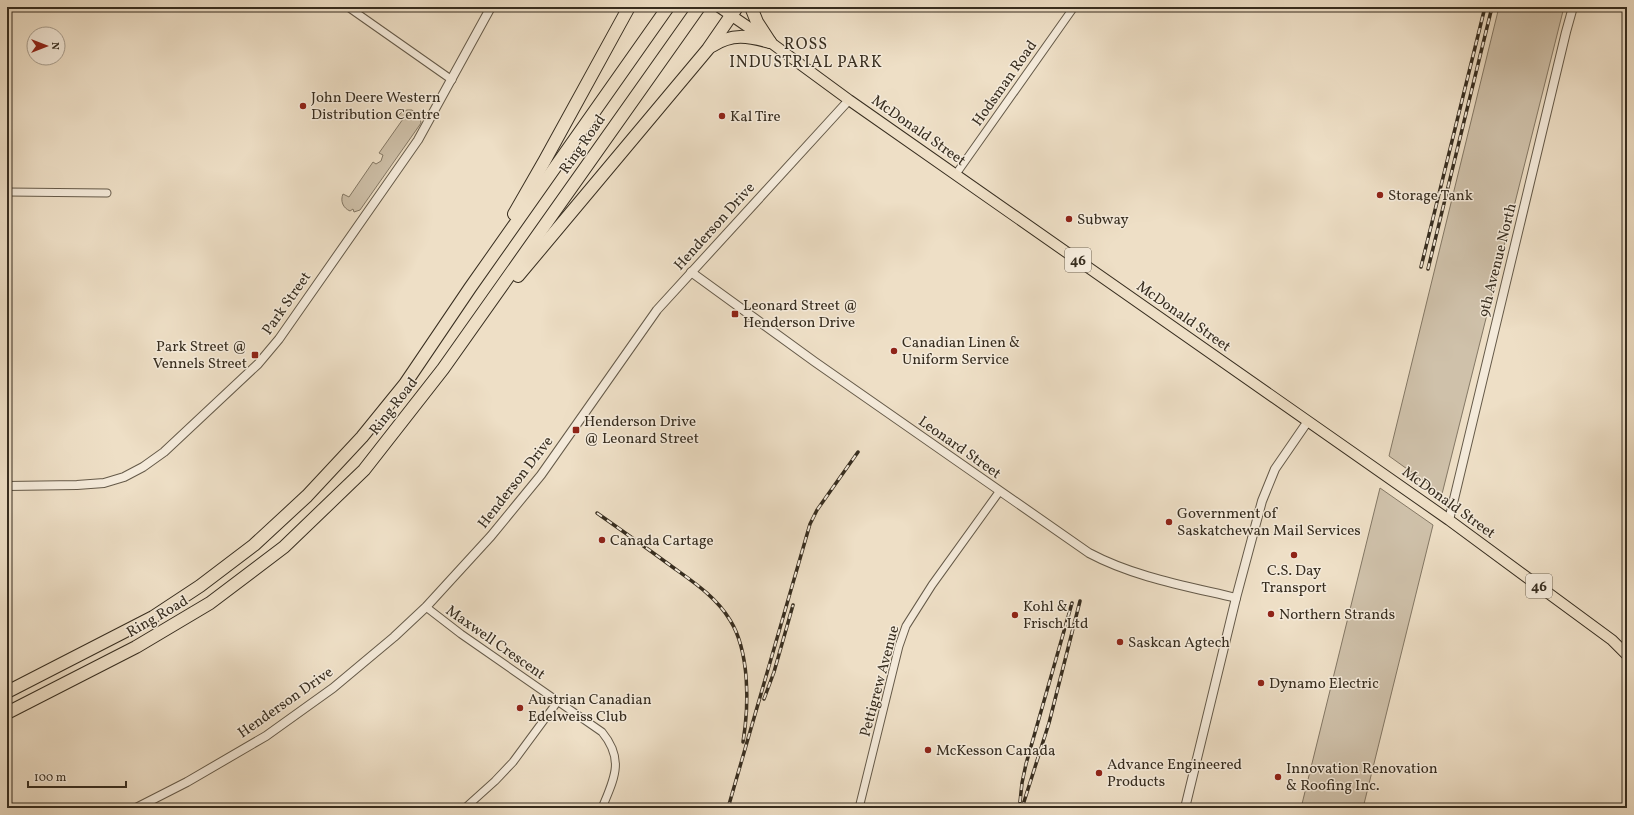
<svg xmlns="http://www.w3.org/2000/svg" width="1634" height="815" viewBox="0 0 1634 815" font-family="Vollkorn,serif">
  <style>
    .green { fill: #cfc1aa; stroke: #837764 }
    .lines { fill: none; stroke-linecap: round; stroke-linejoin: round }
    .minor-casing { stroke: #655a49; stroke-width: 9 }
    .tertiary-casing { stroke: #655a49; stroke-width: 10 }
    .primary-casing { stroke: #372d1f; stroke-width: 12 }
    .motorway-casing { stroke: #372d1f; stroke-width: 14 }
    .minor { stroke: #f4eada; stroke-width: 7 }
    .tertiary { stroke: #f4eada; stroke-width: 8 }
    .primary { stroke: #eedfc6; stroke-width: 10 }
    .motorway { stroke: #eedfc6; stroke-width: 12 }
    .rail-casing { stroke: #372d1f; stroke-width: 3.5 }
    .rail { stroke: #f4eada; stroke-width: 2; stroke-dasharray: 6; stroke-linecap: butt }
    .poi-dot { fill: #8f2418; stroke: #f4eada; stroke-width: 1.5 }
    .labels { text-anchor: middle; stroke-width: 3; stroke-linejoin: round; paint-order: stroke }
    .shield { fill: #f4eada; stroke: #706657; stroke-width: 1 }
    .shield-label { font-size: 14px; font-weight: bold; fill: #372d1f }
    .street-label { font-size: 15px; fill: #372d1f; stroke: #f4eada }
    .poi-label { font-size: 15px; fill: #372d1f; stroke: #f4eada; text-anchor: start }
    .neighbourhood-label { font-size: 16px; letter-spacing: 1px; fill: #372d1f; stroke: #f4eada }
  </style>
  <rect width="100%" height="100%" fill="#eedfc6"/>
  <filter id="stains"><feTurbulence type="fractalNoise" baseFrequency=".005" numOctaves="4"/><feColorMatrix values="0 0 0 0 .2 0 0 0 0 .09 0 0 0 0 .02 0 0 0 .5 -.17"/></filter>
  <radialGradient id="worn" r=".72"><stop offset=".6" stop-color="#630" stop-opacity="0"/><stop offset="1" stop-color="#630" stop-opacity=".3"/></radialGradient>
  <g class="green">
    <path d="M1499,7H1564L1442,494L1389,456Z"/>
    <path d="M407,110H412L417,114L416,116L420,117L421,123L419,126L360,210L354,212L353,209L350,211C343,208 340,201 343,194L349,197L373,162L376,164L381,161L383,155L379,153L403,119L398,116L402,112Z"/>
    <path d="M1380,488L1433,525L1363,808H1301Z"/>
  </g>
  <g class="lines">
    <g class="minor-casing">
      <g id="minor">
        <path d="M348,7L452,80"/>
        <path d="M956,174L1074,7"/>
        <path d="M7,192L107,193"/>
        <path d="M426,607L461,634L602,732C625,760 614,779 602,808"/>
        <path d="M465,808L495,781L513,762L558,701"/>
        <path d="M859,808L899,646L906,626L932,585L999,492"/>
      </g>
    </g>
    <g class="tertiary-casing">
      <g id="tertiary">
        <path d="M691,272L815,362L1089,553C1134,577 1186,586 1236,598"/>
        <path d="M7,486L77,485L104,483L124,477L143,467L164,452L258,364L279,339L418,140L491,7"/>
        <path d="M1449,520L1566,32L1573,7"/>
        <path d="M136,808L187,782L266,736L333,688L394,637L426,607L491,536L541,475L657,310L849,100"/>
        <path d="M1185,808L1236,598L1262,501L1275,469L1308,421"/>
      </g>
    </g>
    <g class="primary-casing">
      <path id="primary" d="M719,7L770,42L849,100L1449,520L1612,640L1627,655"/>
    </g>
    <g class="motorway-casing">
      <g id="motorway">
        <path d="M751,7L757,22L770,42"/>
        <path d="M712,46C732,33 748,36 770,42"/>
        <path d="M514,214L545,160L629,7"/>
        <path d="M518,276L708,49L737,7"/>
        <path d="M7,692L153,617L200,586L254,545L307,496L362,437L405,384L470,288L668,7"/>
        <path d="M7,713L136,647L210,603L284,547L364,470L443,369L699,7"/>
      </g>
    </g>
    <use href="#minor" class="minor"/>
    <use href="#tertiary" class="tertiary"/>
    <use href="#primary" class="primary"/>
    <use href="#motorway" class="motorway"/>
    <g class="rail-casing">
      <g id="rail">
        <path d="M1421,267L1485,7"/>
        <path d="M1428,269L1492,7"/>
        <path d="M597,513C621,530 644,546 667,563C690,580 715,595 730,620C750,652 749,706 743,742"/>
        <path d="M764,699L774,672L793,605"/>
        <path d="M1020,802L1022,783L1026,764L1072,603"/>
        <path d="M728,808L810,524L817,510L858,452"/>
        <path d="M738,808V807"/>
        <path d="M1022,808L1049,723L1080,601"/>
      </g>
    </g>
    <use href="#rail" class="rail"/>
  </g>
  <g class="poi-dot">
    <circle cx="303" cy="106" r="4"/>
    <circle cx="722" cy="116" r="4"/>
    <circle cx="1380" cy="195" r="4"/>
    <circle cx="1069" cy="219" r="4"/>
    <rect x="731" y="310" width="8" height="8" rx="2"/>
    <circle cx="894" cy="351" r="4"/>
    <rect x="251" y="351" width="8" height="8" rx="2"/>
    <rect x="572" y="426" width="8" height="8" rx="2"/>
    <circle cx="1169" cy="522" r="4"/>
    <circle cx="602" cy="540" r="4"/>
    <circle cx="1294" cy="555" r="4"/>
    <circle cx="1271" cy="614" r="4"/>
    <circle cx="1015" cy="615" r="4"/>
    <circle cx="1120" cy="642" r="4"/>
    <circle cx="1261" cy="683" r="4"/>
    <circle cx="520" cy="708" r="4"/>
    <circle cx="928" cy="750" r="4"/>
    <circle cx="1099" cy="773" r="4"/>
    <circle cx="1278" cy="777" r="4"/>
  </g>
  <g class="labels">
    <g class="shield">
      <rect x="1065" y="248" width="26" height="24" rx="3"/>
      <rect x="1526" y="574" width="26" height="24" rx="3"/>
    </g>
    <g class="shield-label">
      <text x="1078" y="265">46</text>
      <text x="1539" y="591">46</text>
    </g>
    <g class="street-label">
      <text transform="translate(1004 83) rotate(-55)" y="5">Hodsman Road</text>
      <text transform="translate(919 130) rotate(35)" y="5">McDonald Street</text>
      <text transform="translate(582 144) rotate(-55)" y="5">Ring Road</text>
      <text transform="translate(714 226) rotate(-48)" y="5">Henderson Drive</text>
      <text transform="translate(1497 260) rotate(-76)" y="5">9th Avenue North</text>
      <text transform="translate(286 303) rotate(-55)" y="5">Park Street</text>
      <text transform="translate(1184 316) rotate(35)" y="5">McDonald Street</text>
      <text transform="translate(393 406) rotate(-52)" y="5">Ring Road</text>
      <text transform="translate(960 447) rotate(35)" y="5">Leonard Street</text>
      <text transform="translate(515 482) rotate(-52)" y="5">Henderson Drive</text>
      <text transform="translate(1449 502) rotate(36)" y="5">McDonald Street</text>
      <text transform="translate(157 616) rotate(-30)" y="5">Ring Road</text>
      <text transform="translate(496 642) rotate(35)" y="5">Maxwell Crescent</text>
      <text transform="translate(879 681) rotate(-75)" y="5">Pettigrew Avenue</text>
      <text transform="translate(285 702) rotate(-35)" y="5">Henderson Drive</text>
    </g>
    <g class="poi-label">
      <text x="311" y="102">John Deere Western<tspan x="311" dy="17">Distribution Centre</tspan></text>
      <text x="730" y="121">Kal Tire</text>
      <text x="1388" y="200">Storage Tank</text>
      <text x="1077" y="224">Subway</text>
      <text x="743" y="310">Leonard Street @<tspan x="743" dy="17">Henderson Drive</tspan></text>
      <text x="902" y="347">Canadian Linen &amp;<tspan x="902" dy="17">Uniform Service</tspan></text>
      <text x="247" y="351" text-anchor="end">Park Street @<tspan x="247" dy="17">Vennels Street</tspan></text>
      <text x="584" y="426">Henderson Drive<tspan x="584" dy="17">@ Leonard Street</tspan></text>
      <text x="1177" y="518">Government of<tspan x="1177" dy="17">Saskatchewan Mail Services</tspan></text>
      <text x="610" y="545">Canada Cartage</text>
      <text x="1294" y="575" text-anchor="middle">C.S. Day<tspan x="1294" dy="17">Transport</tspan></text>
      <text x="1023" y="611">Kohl &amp;<tspan x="1023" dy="17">Frisch Ltd</tspan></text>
      <text x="1279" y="619">Northern Strands</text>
      <text x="1128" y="647">Saskcan Agtech</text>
      <text x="1269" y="688">Dynamo Electric</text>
      <text x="528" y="704">Austrian Canadian<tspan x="528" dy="17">Edelweiss Club</tspan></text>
      <text x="936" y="755">McKesson Canada</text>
      <text x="1107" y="769">Advance Engineered<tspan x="1107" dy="17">Products</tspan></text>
      <text x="1286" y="773">Innovation Renovation<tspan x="1286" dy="17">&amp; Roofing Inc.</tspan></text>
    </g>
    <g class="neighbourhood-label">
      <text x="806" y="49">ROSS<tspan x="806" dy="18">INDUSTRIAL PARK</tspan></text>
    </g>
  </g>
  <rect width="1634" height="815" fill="none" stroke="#eedfc6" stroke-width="24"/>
  <rect x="8" y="8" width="1618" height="799" fill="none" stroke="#372d1f" stroke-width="2"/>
  <rect x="12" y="12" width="1610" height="791" fill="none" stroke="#372d1f"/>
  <g transform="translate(46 46) rotate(90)"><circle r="19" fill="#f4eada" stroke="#a89e8f"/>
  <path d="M0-3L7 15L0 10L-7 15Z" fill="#8f2418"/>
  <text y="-6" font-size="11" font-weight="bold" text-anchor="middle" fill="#372d1f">N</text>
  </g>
  <path d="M28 781v6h98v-6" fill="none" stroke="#372d1f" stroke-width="2"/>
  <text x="34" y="781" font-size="12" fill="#372d1f" stroke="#f4eada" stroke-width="3" paint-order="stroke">100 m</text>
  <rect width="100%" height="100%" filter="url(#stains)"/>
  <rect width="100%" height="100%" fill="url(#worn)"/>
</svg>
